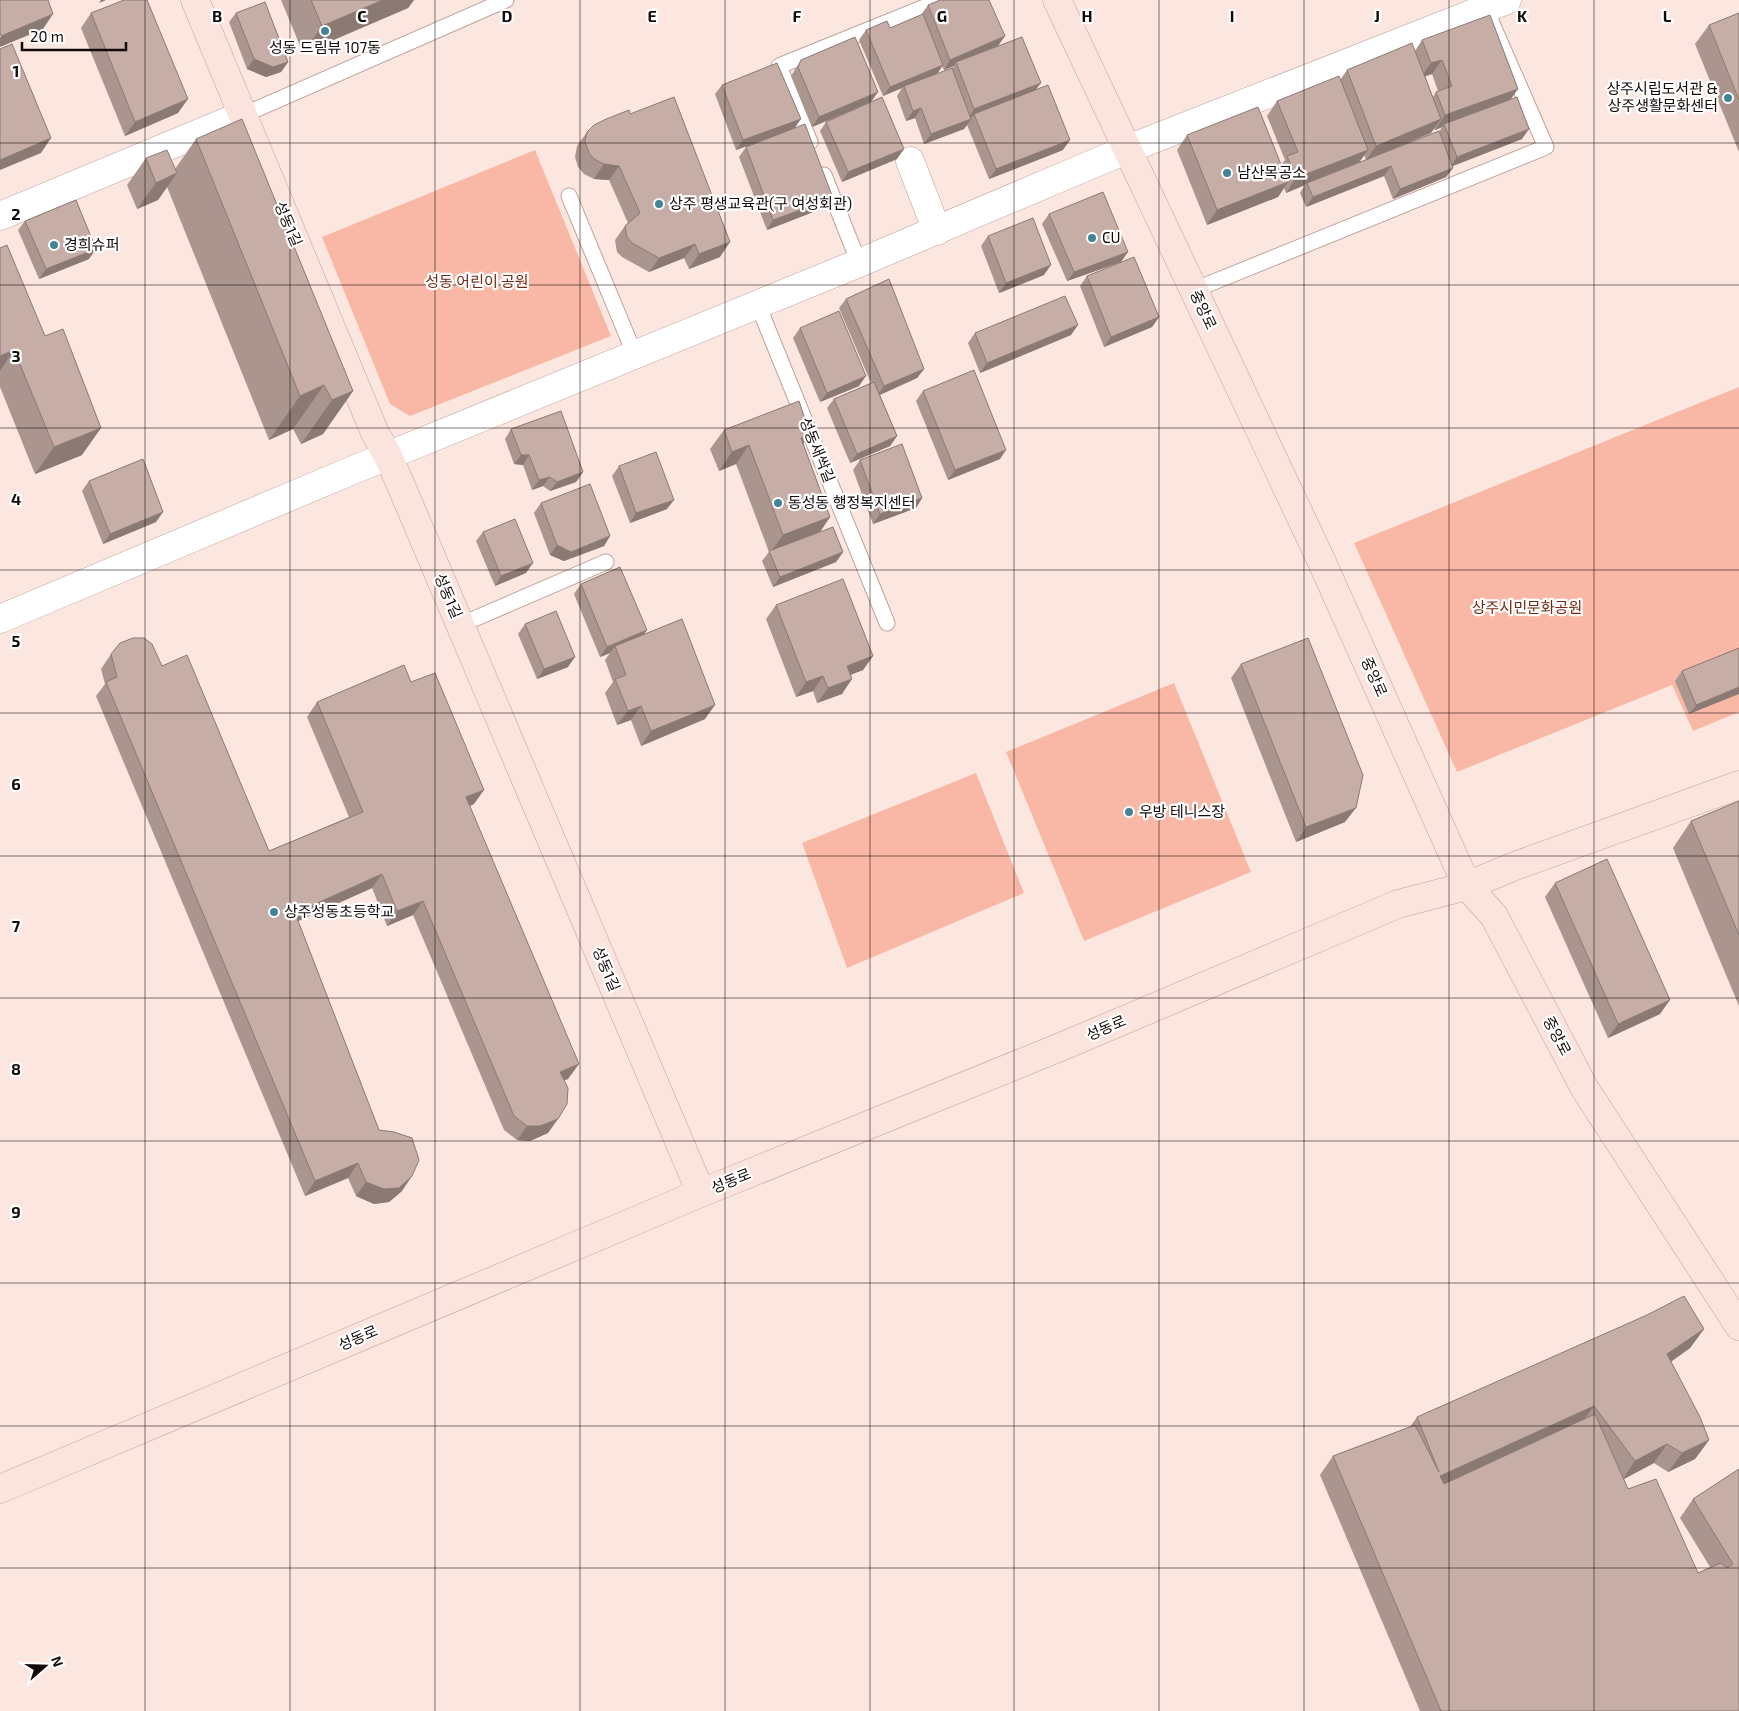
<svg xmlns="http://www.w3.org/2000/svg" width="1739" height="1711" viewBox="0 0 1739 1711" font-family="'Exo 2','Noto Sans KR',sans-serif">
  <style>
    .green { fill: #f9b8a6 }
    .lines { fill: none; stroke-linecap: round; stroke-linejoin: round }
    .lane-casing { stroke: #bca29b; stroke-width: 17 }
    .street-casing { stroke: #bca29b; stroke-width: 29 }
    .secondary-casing { stroke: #bca29b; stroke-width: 29 }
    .lane { stroke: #fff; stroke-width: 15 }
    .street { stroke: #fff; stroke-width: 28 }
    .secondary { stroke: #fae4dd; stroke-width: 28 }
    .wall { fill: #aa958f; fill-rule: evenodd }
    .shaded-wall { fill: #8b7974 }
    .building { fill: #c6ada6; stroke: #8b7974 }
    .grid { fill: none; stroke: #120a08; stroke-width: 1; stroke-opacity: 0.55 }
    .poi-dot { fill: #428495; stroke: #fff; stroke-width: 2 }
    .labels { text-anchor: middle; stroke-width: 4.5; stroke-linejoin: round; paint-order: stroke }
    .poi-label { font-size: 15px; fill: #120a08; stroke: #fff; text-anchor: start }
    .street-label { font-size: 15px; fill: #120a08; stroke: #fff }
    .park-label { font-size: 15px; fill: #732913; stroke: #fff }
    .grid-label { font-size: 16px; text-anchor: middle; font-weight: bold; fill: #120a08; stroke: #fff; stroke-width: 4.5; stroke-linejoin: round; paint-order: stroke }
  </style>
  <rect width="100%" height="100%" fill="#fce7e0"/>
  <g class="green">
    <path d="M535,150L611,336L410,416L390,404L322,237Z"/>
    <path d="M1739,387V712L1693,731L1672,685L1457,772L1354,543Z"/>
    <path d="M1174,683L1251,872L1084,941L1006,752Z"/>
    <path d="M976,773L1024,893L847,968L802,843Z"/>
  </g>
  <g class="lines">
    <g class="lane-casing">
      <g id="lane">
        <path d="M243,115L506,0"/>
        <path d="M810,142L779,66L942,0"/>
        <path d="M824,175L859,263"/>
        <path d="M569,196L635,355"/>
        <path d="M1194,290L1546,147L1487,12"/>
        <path d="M758,305L887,623"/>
        <path d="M460,625L606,562"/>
      </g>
    </g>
    <g class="street-casing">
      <g id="street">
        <path d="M910,161L937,231"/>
        <path d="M0,216L243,115"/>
        <path d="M0,619L353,470L859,263L1128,149L1507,0"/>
      </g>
    </g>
    <g class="secondary-casing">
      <g id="secondary">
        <path d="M195,0L375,433L388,456L400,483L701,1193"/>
        <path d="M1057,0L1321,560L1467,886L1494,916L1585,1089L1739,1326"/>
        <path d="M0,1489L701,1193L1063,1046L1398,904L1467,886L1515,866L1739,785"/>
      </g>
    </g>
    <use href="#lane" class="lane"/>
    <use href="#street" class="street"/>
    <use href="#secondary" class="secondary"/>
  </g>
  <g class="wall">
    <path d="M281,0H414L408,8L303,53Z"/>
    <path d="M928,5L998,46L1036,89L1063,150L989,179L967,125L964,129L924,144L915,118L906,121L897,96L902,88L883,96L859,40L866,30L890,28L921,15ZM942,66L944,70L954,66L951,69L937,74Z"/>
    <path d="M91,13L178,113L125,136L81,28Z"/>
    <path d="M236,13L288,62L281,72L266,77L247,69L229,22Z"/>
    <path d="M1739,13V152L1695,44L1709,25Z"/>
    <path d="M1422,40L1510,100L1522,139L1453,166V168L1446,177L1393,199L1384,176L1306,207L1300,193L1305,185L1286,193L1284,188L1278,197L1207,225L1177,150L1187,135L1281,165L1285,160L1267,116L1277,101L1340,80L1347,70L1415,51ZM1432,74L1438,91L1436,92L1433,97L1425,76ZM1442,127L1439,132L1394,149L1431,133L1434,128L1435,130ZM1364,155L1366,160L1359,162Z"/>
    <path d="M801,60L871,102L897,159L842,182L820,131L826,122L867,104L812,127L791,76Z"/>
    <path d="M722,85L794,128L833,198L826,207L767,230L739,157L746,147L783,133L736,150L715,94Z"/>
    <path d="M630,114L720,257L689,269L684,258L649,272L622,257L617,252L615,240L625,226L628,223L609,180L594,179L584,174L578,167L575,157L577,146L587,132Z"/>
    <path d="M196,139L353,391L323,434L301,444L293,429L269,440L167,187L158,200L137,209L127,185L146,158L175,169Z"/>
    <path d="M1049,214L1121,262L1067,281L1042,224Z"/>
    <path d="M25,221L89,259L39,279L18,230Z"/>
    <path d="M988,236L1044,275L999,293L981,246Z"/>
    <path d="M0,248L45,336L82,455L35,474L0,387Z"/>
    <path d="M1087,276L1159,317L1152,327L1104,347L1080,286Z"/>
    <path d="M846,299L924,369L917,378L880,395L897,436L890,446L850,463L827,408L834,399L871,383L839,308Z"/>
    <path d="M800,328L859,386L820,402L793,338Z"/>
    <path d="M975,333L1071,335L980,373L968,343Z"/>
    <path d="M923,391L1000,459L948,480L916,401Z"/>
    <path d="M511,429L583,472L576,482L550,491L543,486L532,490L523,465L514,464L505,439Z"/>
    <path d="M724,430L810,434L803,444L830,517L820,532L843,552L836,562L773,587L762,561L769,552L736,464L719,471L710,449Z"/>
    <path d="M860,460L922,498L916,508L873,524L853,470Z"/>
    <path d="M619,466L667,509L630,523L612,476Z"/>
    <path d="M89,481L156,522L103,544L82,491Z"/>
    <path d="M541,503L610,536L604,546L564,561L550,555L534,513Z"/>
    <path d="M483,532L526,573L495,586L476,541Z"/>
    <path d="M581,584L647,630L644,634L705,719L641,746L631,720L617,725L605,693L613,682L605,660L610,653L600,657L574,594Z"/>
    <path d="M776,605L873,656L863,670L850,675L842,694L817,703L813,691L796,697L766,619Z"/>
    <path d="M525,624L568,667L537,679L518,634Z"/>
    <path d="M1739,648L1689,714L1675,681L1682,671Z"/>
    <path d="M111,654L162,666L269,851L349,817L307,717L317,702L411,682L474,804L470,806L568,1079L564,1080L548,1133L530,1141L517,1140L504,1130L413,915L387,926L372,888L298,921L402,1191L389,1202L374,1204L356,1196L348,1178L305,1196L96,696L105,684L101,669Z"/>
    <path d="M1241,664L1345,822L1296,842L1231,678Z"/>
    <path d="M1739,801V1006L1673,848L1691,821Z"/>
    <path d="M1555,883L1660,1014L1608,1038L1545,897Z"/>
    <path d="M1704,1329L1690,1348L1671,1362L1709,1440L1695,1459L1668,1472L1654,1463L1624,1479L1628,1489L1698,1573L1710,1567L1680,1518L1693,1499L1739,1469V1711H1420L1320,1475L1333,1456L1410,1427L1417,1417Z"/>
  </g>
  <g class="shaded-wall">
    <path d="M101,0H106L99,3Z"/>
    <path d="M383,0H414L408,8L303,53L322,26Z"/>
    <path d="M53,14L43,29L0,47V38L1,36Z"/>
    <path d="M1005,36L998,46L956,62L954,66L944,70L950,60Z"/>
    <path d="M254,59L288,62L281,72L266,77L247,69Z"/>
    <path d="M1442,60L1432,74L1420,78L1431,63Z"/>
    <path d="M943,65L937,74L904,86L902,88L883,96L890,87Z"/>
    <path d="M1041,83L1034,92L974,114L971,118L968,119L974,109Z"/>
    <path d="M1518,89L1508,103L1444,124L1442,127L1435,130L1445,115Z"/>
    <path d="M878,92L871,102L812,127L819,117Z"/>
    <path d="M188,99L178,113L125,136L135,122Z"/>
    <path d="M921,108L915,118L906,121L913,111Z"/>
    <path d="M801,119L794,129L736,150L743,140Z"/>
    <path d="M971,119L964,129L924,144L931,134Z"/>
    <path d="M1441,119L1431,133L1366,160L1376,146Z"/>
    <path d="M1529,129L1522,139L1450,167L1457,157Z"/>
    <path d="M51,138L41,153L0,170V160Z"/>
    <path d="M1070,140L1063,150L989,179L996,169Z"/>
    <path d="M904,149L897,159L842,182L848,172Z"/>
    <path d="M1368,150L1358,164L1307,183L1305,185L1286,193L1296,178Z"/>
    <path d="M604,164L619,166L609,180L594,179Z"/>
    <path d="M1391,166L1384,176L1306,207L1313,197Z"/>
    <path d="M1453,168L1446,177L1393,199L1400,189Z"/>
    <path d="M177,173L158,200L137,209L156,183Z"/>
    <path d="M1288,182L1278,197L1207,225L1217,210Z"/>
    <path d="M833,198L826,207L767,230L773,220Z"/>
    <path d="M730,242L720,257L689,269L699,254Z"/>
    <path d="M695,244L684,258L649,272L659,258Z"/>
    <path d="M96,249L89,259L39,279L46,269Z"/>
    <path d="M1128,252L1121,262L1067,281L1074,272Z"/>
    <path d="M1051,265L1044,275L999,293L1006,283Z"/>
    <path d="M1159,317L1152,327L1104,347L1111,337Z"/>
    <path d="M1078,325L1071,335L980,373L987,363Z"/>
    <path d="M14,350L0,371V356Z"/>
    <path d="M924,369L917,378L877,396L884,386Z"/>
    <path d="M866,376L859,386L820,402L827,393Z"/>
    <path d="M324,385L293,429L269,440L300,396Z"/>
    <path d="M353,391L323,434L301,444L332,400Z"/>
    <path d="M101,428L82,455L35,474L54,447Z"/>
    <path d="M810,434L797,453L801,438Z"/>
    <path d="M897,436L890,446L850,463L857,454Z"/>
    <path d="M749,445L736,464L719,471L732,452Z"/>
    <path d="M1006,450L1000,459L948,480L955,470Z"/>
    <path d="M521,455H529L523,465L514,464Z"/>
    <path d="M583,472L576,482L550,491L557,482Z"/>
    <path d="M550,477L543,486L532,490L539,480Z"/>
    <path d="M922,498L916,508L873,524L880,514Z"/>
    <path d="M674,500L667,509L630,523L636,513Z"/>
    <path d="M163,512L156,522L103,544L110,534Z"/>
    <path d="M830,517L817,536L769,554L783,535Z"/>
    <path d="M610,536L604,546L564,561L550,555L557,545Z"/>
    <path d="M843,552L836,562L773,587L780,577Z"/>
    <path d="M533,563L526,573L495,586L501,576Z"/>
    <path d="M647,630L640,640L615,646L610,653L600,657L607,647Z"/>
    <path d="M873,656L863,670L837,680L847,666Z"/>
    <path d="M575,657L568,667L537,679L544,669Z"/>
    <path d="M823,676L813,691L796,697L806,682Z"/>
    <path d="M852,679L842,694L817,703L828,688Z"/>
    <path d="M1739,687V694L1689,714L1696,705Z"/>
    <path d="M715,705L705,719L641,746L651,731Z"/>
    <path d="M641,706L631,720L617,725L628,711Z"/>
    <path d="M484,790L474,804L456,812L466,797Z"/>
    <path d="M1356,808L1345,822L1296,842L1306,827Z"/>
    <path d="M382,874L372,888L285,927L295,913Z"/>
    <path d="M423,901L413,915L387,926L397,911Z"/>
    <path d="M1670,1000L1660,1014L1608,1038L1618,1024Z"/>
    <path d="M579,1064L568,1079L550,1086L560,1072Z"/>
    <path d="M558,1119L548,1133L530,1141L517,1140L527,1126Z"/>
    <path d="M358,1163L348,1178L305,1196L315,1181Z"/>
    <path d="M412,1176L402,1191L389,1202L374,1204L356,1196L366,1182Z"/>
    <path d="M1704,1329L1690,1348L1654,1373L1667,1354Z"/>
    <path d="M1594,1406L1581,1424L1427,1495L1440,1476Z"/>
    <path d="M1709,1440L1695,1459L1668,1472L1682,1453Z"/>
    <path d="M1667,1444L1654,1463L1622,1480L1635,1461Z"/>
  </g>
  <g class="building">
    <path d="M0,0H48L53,14L1,36L0,32Z"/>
    <path d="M124,0H147L188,99L135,122L91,13Z"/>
    <path d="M311,0H383L322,26Z"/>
    <path d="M940,0H989L1005,36L950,60L928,5Z"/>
    <path d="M265,2L288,62L273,67L254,59L236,13Z"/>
    <path d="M1739,13V100L1709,25Z"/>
    <path d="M923,14L943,65L890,87L866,30L887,21L890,28Z"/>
    <path d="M1490,15L1518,89L1445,115L1436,92L1452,86L1442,60L1431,63L1422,40Z"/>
    <path d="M855,37L878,92L819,117L798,67L801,60Z"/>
    <path d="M1022,37L1041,83L974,109L956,62Z"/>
    <path d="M1412,43L1441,119L1376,146L1347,70Z"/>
    <path d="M12,44L51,138L0,160V49Z"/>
    <path d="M777,63L801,119L743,140L722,85Z"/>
    <path d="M952,68L971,119L931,134L921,108L913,111L904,86Z"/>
    <path d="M1339,76L1368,150L1296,178L1287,156L1298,152L1277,101Z"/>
    <path d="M1048,85L1070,140L996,169L974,114Z"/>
    <path d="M674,97L730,242L699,254L695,244L659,258L632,243L627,237L625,226L640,213L619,166L604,164L594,159L589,153L585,142L587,132L594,125L604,120L629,110L630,114Z"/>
    <path d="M882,97L904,149L848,172L826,122Z"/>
    <path d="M1517,97L1529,129L1457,157L1444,124Z"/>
    <path d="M1258,107L1288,182L1217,210L1187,135Z"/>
    <path d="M242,119L353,391L332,400L324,385L300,396L196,139Z"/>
    <path d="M805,124L833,198L773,220L746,147Z"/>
    <path d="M1439,131L1453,168L1400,189L1391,166L1313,197L1307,183Z"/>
    <path d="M167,150L177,173L156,183L146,158Z"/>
    <path d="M1103,192L1128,252L1074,272L1049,214Z"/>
    <path d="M76,200L96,249L46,269L25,221Z"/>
    <path d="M1033,218L1051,265L1006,283L988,236Z"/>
    <path d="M7,245L45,336L63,329L101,428L54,447L14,350L0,356V248Z"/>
    <path d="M1134,257L1159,317L1111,337L1087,276Z"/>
    <path d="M889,279L924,369L884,386L846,299Z"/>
    <path d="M1065,296L1078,325L987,363L975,333Z"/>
    <path d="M839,311L866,376L827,393L800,328Z"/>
    <path d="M974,370L1006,450L955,470L923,391Z"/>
    <path d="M874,382L897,436L857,454L834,399Z"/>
    <path d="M799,401L810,434L801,438L830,517L783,535L749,445L732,452L724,430Z"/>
    <path d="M561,411L583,472L557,482L550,477L539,480L529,455H521L511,429Z"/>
    <path d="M902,444L922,498L880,514L860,460Z"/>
    <path d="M656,452L674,500L636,513L619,466Z"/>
    <path d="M143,459L163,512L110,534L89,481Z"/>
    <path d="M590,484L610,536L571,552L557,545L541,503Z"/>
    <path d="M515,519L533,563L501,576L483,532Z"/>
    <path d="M833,527L843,552L780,577L769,551Z"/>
    <path d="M620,567L647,630L607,647L581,584Z"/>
    <path d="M843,579L873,656L847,666L852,679L828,688L823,676L806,682L776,605Z"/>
    <path d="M556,611L575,657L544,669L525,624Z"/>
    <path d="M682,619L715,705L651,731L641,706L628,711L615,679L626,675L615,646Z"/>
    <path d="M133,638H144L152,644L162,666L187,655L269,851L363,812L317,702L404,665L411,682L435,673L484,790L466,797L579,1064L560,1072L568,1088L567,1104L558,1119L540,1126H527L514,1116L423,901L397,911L382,874L295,913L379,1130L394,1132L412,1138L419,1160L412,1176L399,1188L384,1189L366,1182L358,1163L315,1181L106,682L117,677L111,654L120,643Z"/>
    <path d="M1308,638L1363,775L1356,808L1306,827L1241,664Z"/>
    <path d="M1739,648V687L1696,705L1682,671Z"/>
    <path d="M1739,801V935L1691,821Z"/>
    <path d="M1607,859L1670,1000L1618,1024L1555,883Z"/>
    <path d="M1684,1296L1704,1329L1667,1354L1700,1417L1709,1440L1682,1453L1667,1444L1635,1461L1594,1406L1440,1476L1444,1484L1595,1414L1628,1489L1656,1479L1698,1573L1721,1563L1727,1568L1733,1564L1693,1499L1739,1469V1711H1441L1333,1456L1415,1425L1439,1472L1417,1417L1647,1315Z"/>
  </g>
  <path class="grid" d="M145,0V1711M290,0V1711M435,0V1711M580,0V1711M725,0V1711M870,0V1711M1014,0V1711M1159,0V1711M1304,0V1711M1449,0V1711M1594,0V1711M0,143H1739M0,285H1739M0,428H1739M0,570H1739M0,713H1739M0,856H1739M0,998H1739M0,1141H1739M0,1283H1739M0,1426H1739M0,1568H1739"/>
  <g class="poi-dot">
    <circle cx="325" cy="31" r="5"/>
    <circle cx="1728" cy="98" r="5"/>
    <circle cx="1227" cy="173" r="5"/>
    <circle cx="659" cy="204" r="5"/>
    <circle cx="1092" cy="238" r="5"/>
    <circle cx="54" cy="245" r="5"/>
    <circle cx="778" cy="503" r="5"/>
    <circle cx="1129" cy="812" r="5"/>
    <circle cx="274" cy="912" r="5"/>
  </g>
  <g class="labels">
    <g class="poi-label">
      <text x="325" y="53" text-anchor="middle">성동 드림뷰 107동</text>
      <text x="1718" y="94" text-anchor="end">상주시립도서관 &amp;<tspan x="1718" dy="17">상주생활문화센터</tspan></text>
      <text x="1237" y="178">남산목공소</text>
      <text x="669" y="209">상주 평생교육관(구 여성회관)</text>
      <text x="1102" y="243">CU</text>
      <text x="64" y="250">경희슈퍼</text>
      <text x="788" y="508">동성동 행정복지센터</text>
      <text x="1139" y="817">우방 테니스장</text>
      <text x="284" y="917">상주성동초등학교</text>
    </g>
    <g class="street-label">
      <text transform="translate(288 224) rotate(67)" y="5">성동1길</text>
      <text transform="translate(1203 310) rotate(65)" y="5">중앙로</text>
      <text transform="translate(817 450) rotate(68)" y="5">성동새싹길</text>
      <text transform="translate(448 596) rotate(67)" y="5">성동1길</text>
      <text transform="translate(1374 677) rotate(66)" y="5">중앙로</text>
      <text transform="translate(606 969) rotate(67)" y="5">성동1길</text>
      <text transform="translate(1106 1028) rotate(-23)" y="5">성동로</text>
      <text transform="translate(1557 1036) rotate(62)" y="5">중앙로</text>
      <text transform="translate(731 1181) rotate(-22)" y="5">성동로</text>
      <text transform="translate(358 1338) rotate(-23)" y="5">성동로</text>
    </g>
    <g class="park-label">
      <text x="477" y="287">성동 어린이 공원</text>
      <text x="1527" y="613">상주시민문화공원</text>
    </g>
  </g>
  <g class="grid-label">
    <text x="217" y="22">B</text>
    <text x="362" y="22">C</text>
    <text x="507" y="22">D</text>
    <text x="652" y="22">E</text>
    <text x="797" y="22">F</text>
    <text x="942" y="22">G</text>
    <text x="1087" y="22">H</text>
    <text x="1232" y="22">I</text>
    <text x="1377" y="22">J</text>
    <text x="1522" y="22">K</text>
    <text x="1667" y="22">L</text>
    <text x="16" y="77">1</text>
    <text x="16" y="220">2</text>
    <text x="16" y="362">3</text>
    <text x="16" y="505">4</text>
    <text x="16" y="647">5</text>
    <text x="16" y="790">6</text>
    <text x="16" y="932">7</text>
    <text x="16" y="1075">8</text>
    <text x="16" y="1218">9</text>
  </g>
  <g transform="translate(45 1666) rotate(70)" stroke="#ffffff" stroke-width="4" paint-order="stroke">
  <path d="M0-4L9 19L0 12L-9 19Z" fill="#120a08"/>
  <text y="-8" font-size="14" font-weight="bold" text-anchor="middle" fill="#120a08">N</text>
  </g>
  <path d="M22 42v8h104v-8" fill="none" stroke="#120a08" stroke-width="2.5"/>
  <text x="30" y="42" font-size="15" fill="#120a08" stroke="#ffffff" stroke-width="4" paint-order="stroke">20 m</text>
</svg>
